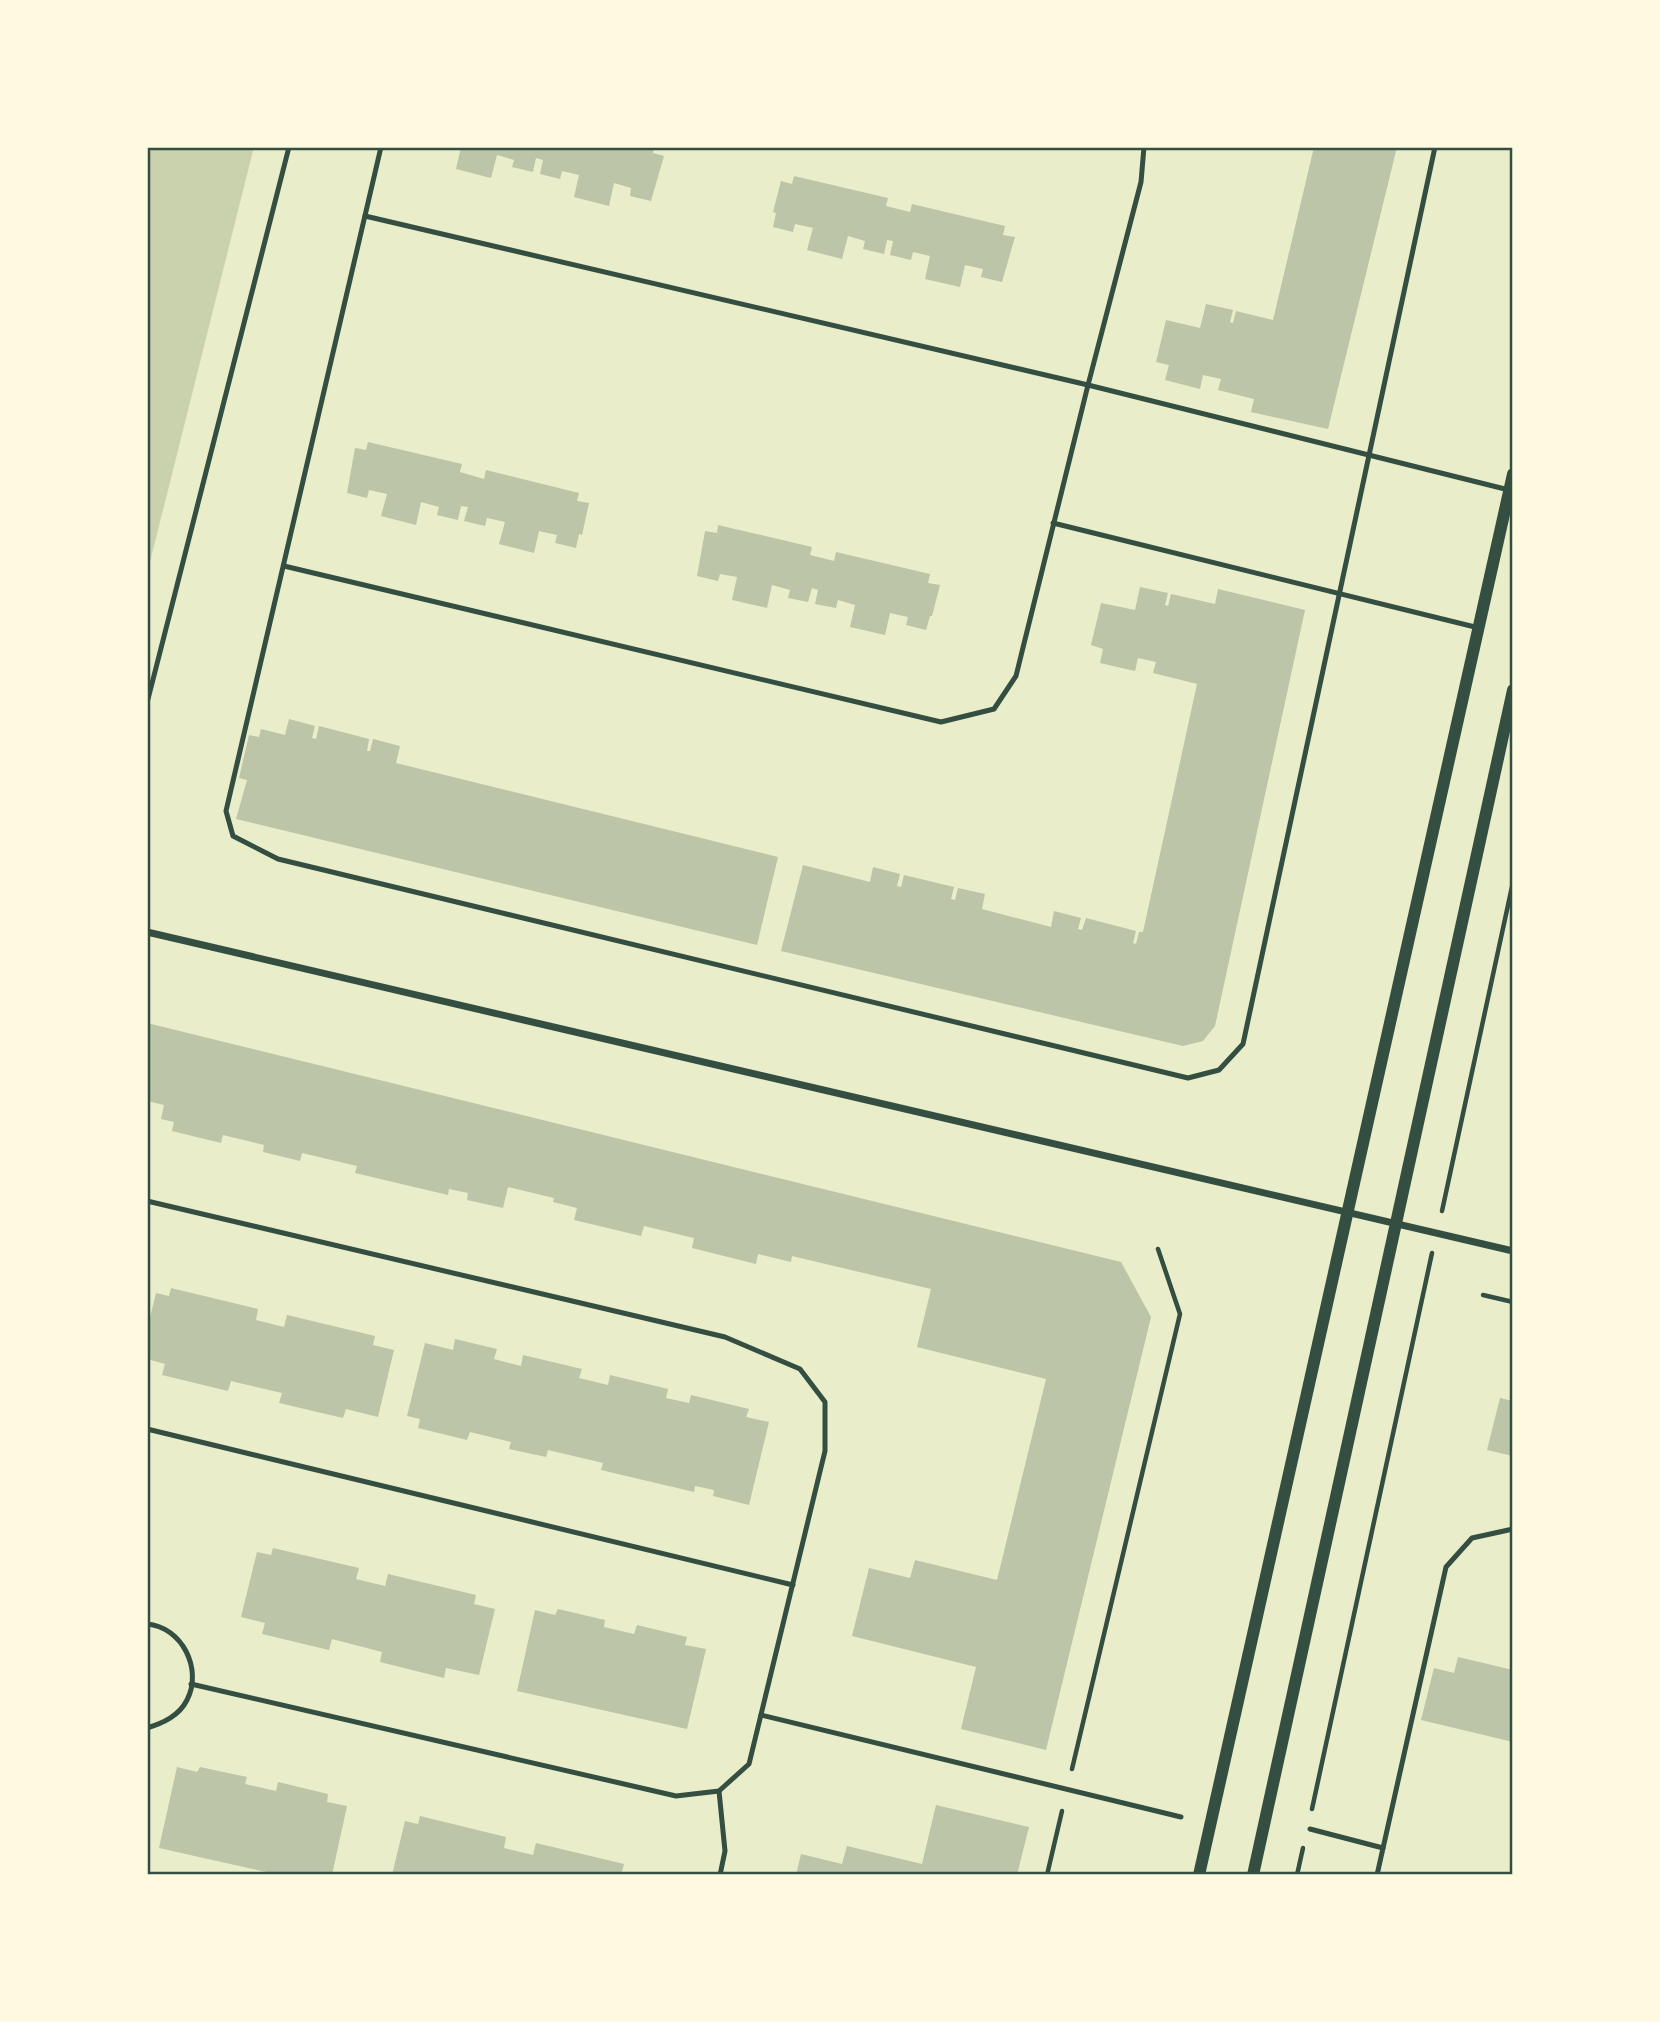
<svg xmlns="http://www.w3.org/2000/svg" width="1660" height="2022" viewBox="0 0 1660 2022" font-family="'Golos Text',sans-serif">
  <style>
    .green { fill: #cad2ad }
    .building { fill: #bcc5a7 }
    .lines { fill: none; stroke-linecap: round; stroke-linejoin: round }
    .path { stroke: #344e41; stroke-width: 4.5 }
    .service { stroke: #344e41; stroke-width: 5 }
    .minor { stroke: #344e41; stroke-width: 7 }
    .tertiary { stroke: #344e41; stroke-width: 12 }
    .neatline { fill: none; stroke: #344e41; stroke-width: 2.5 }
  </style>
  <rect width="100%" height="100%" fill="#e9edc9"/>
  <path class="green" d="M147,147H254L147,574Z"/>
  <g class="building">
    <path d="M461,147H654L653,153L664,156L651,201L630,196L631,188L614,183L609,206L574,197L579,175L562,171L560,179L540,174L543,160L536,158L533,172L512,167L514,160L497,155L491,178L456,169Z"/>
    <path d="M1314,147H1397L1328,429L1251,412L1254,399L1218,390L1221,379L1203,375L1200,389L1165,380L1169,365L1156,362L1166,320L1200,328L1206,304L1233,310L1230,322L1233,323L1236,311L1273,320Z"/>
    <path d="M794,176L888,198L886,206L910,212L912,204L1005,226L1003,235L1015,237L1002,282L981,277L983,269L965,265L960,287L925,279L930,256L913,252L911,260L890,255L893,241L887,240L884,254L863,249L865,241L848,236L842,259L807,250L813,228L795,224L793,232L773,227L776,213L773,212L781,181L792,184Z"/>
    <path d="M368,442L462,464L460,472L484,479L486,470L579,493L577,501L589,503L582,535L579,534L576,548L555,543L557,535L539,531L534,553L499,544L505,522L487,518L485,526L464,521L468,507L461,506L458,520L437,515L439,507L421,502L416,525L381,516L387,494L369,490L367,498L347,493L355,448L366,450Z"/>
    <path d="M718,525L812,547L810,555L834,561L836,552L930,574L928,583L940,585L932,616H930L926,630L906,625L908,617L890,613L885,635L850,627L855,605L838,600L836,608L815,604L818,590L812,588L808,602L788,598L790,590L772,585L767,608L732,600L737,577L720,574L718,581L697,576L705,531L717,533Z"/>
    <path d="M1140,587L1168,593L1165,605L1168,606L1171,594L1215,604L1218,589L1305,610L1215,1026L1203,1041L1183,1046L781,951L803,865L870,882L873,867L900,874L897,886L901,887L904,875L954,887L951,899L955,900L958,888L985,894L982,909L1051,927L1054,911L1081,918L1078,929L1082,930L1086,918L1136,931L1133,943L1136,944L1139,932H1143L1197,684L1153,673L1156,662L1138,658L1135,671L1100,663L1103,649L1091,645L1101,603L1135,610Z"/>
    <path d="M289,719L315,726L312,738L316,739L319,726L369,739L367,751H370L373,739L400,746L396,763L778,857L757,945L236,819L247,780L239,778L249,735L259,737L261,729L285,735Z"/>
    <path d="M147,1023L1121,1262L1151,1317L1046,1750L961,1729L976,1667L852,1636L869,1568L910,1578L915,1560L997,1580L1046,1379L917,1347L931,1289L792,1256L791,1262L758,1254L756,1264L692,1248L694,1238L644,1226L641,1236L574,1220L577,1208L553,1202L554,1198L508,1187L503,1208L467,1200L468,1193L449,1189L448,1195L355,1173L357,1166L302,1153L300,1161L263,1152L264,1145L223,1135L221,1143L172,1131L174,1122L161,1119L164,1105L147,1101Z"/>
    <path d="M171,1288L258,1309L256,1320L284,1327L287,1315L375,1336L373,1345L394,1350L378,1417L346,1409L343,1418L279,1403L282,1393L231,1381L228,1391L162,1375L165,1364L147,1359V1330L156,1293L169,1296Z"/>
    <path d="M455,1339L497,1349L494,1359L521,1366L523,1355L582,1369L579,1378L608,1385L610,1375L668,1389L666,1398L689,1403L691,1395L749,1409L746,1417L769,1422L749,1505L713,1496L714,1490L695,1486L694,1492L601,1470L603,1463L548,1450L546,1457L509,1449L511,1442L470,1432L467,1440L418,1428L420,1419L407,1416L425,1343L453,1350Z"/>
    <path d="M1500,1398L1513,1401V1456L1487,1450Z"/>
    <path d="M273,1548L359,1568L356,1579L385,1586L388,1574L476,1595L474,1604L495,1609L479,1675L446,1668L444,1678L380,1662L382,1652L332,1639L329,1650L262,1634L265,1623L241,1617L257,1552L271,1555Z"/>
    <path d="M558,1609L605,1620L604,1627L634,1634L637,1625L687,1637L685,1645L706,1649L687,1729L517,1691L535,1610L555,1615Z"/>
    <path d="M1458,1657L1513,1670V1742L1421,1720L1434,1668L1454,1673Z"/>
    <path d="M177,1767L197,1772L200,1767L247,1777L245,1784L276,1791L278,1782L328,1794L327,1802L347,1806L332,1875H280L159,1848Z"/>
    <path d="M936,1805L1029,1827L1017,1875H796L801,1854L842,1864L847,1846L922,1864Z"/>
    <path d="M420,1816L506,1837L504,1848L533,1855L536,1843L624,1864L621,1875H392L405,1821L418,1824Z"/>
  </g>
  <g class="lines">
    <g class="path">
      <path d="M1442,1211L1513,882"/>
      <path d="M1483,1295L1513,1302"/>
      <path d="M1072,1769L1180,1314L1158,1249"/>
      <path d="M1312,1809L1432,1253"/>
      <path d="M1047,1875L1062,1811"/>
      <path d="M1297,1875L1303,1848"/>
    </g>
    <g class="service">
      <path d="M381,147L226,811L233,836L278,859L1188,1078L1219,1070L1243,1044L1435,147"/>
      <path d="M365,216L1088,385L1509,490"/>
      <path d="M1053,523L1479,628"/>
      <path d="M284,566L941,722L994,709L1016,676L1088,385L1141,182L1144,147"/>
      <path d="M147,703L289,147"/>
      <path d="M147,1201L725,1337L800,1369L825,1402V1451L749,1764L719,1791L676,1796L191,1684"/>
      <path d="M147,1429L793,1585"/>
      <path d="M147,1624C182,1627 203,1669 187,1700C179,1716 163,1723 147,1728"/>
      <path d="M761,1715L1181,1817"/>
      <path d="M719,1791L725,1851L720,1875"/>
      <path d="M1310,1829L1383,1848"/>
      <path d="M1377,1875L1446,1567L1472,1538L1513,1529"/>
    </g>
    <path class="minor" d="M147,932L1513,1251"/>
    <g class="tertiary">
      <path d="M1199,1875L1513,474"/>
      <path d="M1253,1875L1513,690"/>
    </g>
  </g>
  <rect width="1660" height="2022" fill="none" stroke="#fefae0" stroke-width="298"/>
  <rect x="149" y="149" width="1362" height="1724" class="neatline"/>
</svg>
